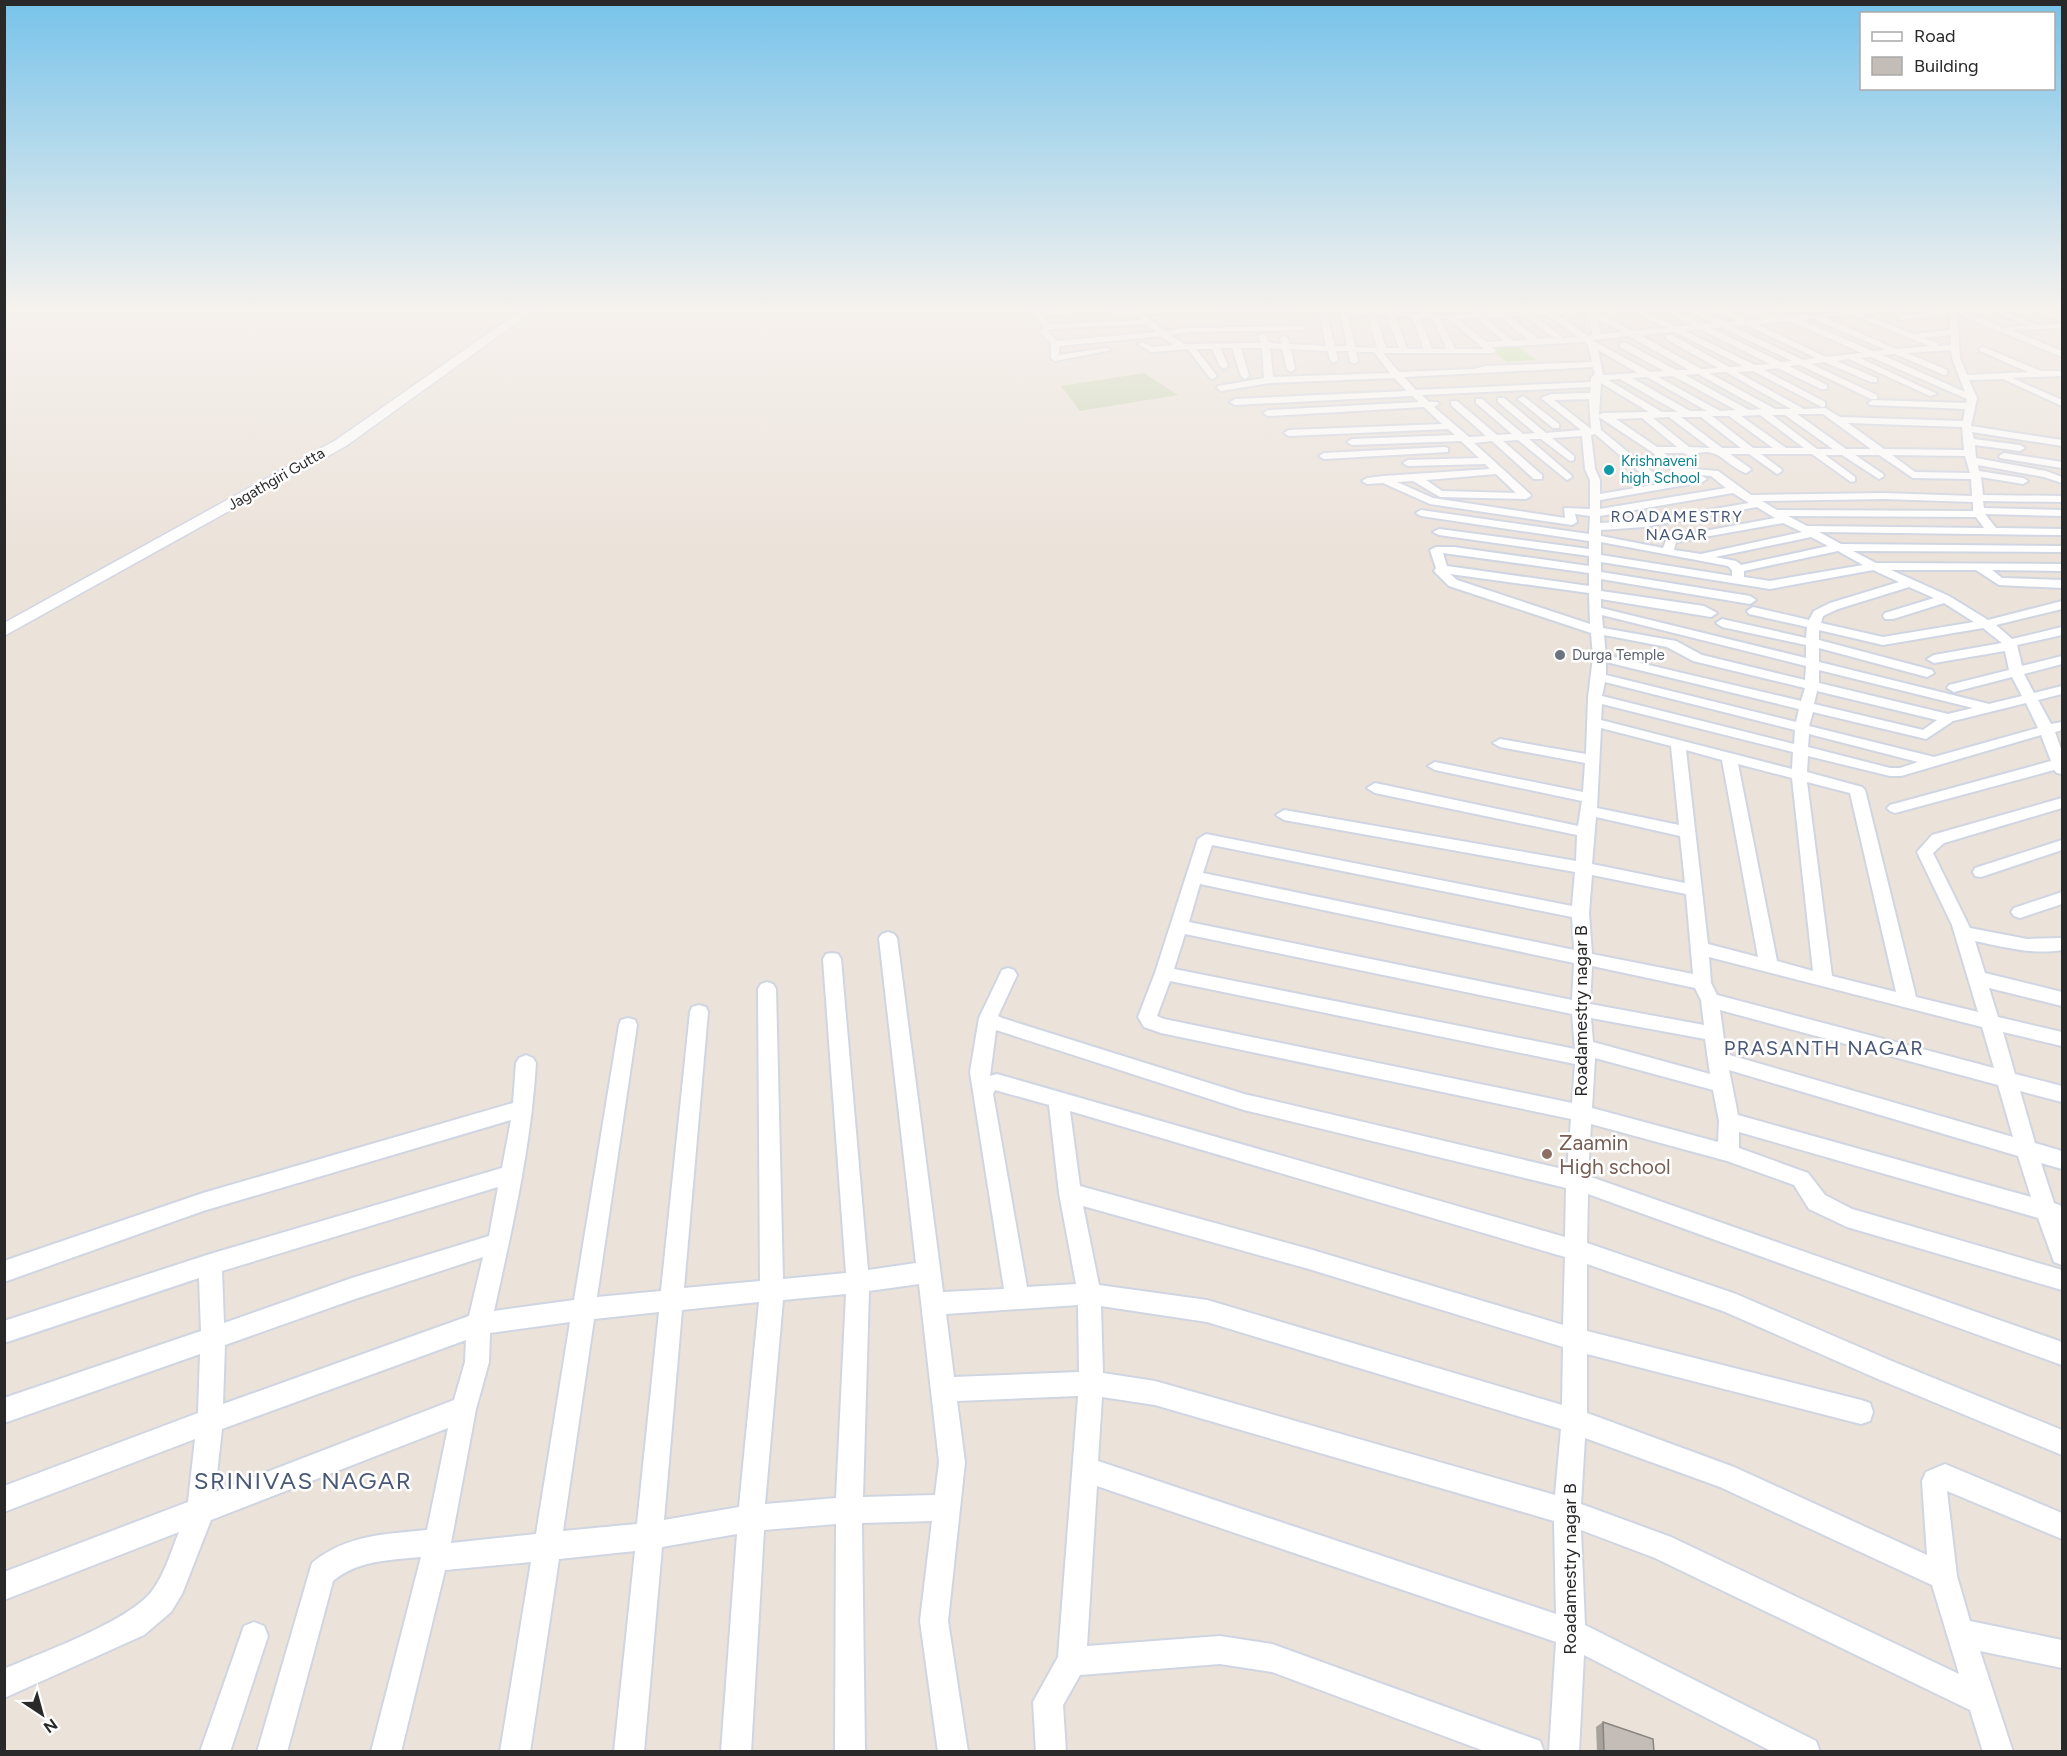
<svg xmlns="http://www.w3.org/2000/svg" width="2067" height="1756" viewBox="0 0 2067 1756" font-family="Figtree,sans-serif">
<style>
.green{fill:#b9e197}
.cemetery{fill:#c7d5b2}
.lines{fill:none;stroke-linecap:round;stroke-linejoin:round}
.street-casing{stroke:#d0d5e2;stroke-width:4}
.secondary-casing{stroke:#d0d5e2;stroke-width:3}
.street{fill:#fff;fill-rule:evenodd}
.secondary{fill:#fff;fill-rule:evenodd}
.wall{fill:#a8a29d}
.building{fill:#c3bcb7;stroke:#888480;stroke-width:1.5}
.culture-dot{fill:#0f9aa8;stroke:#fff;stroke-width:2}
.worship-dot{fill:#6b7280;stroke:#fff;stroke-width:2}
.education-dot{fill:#8d6e63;stroke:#fff;stroke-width:2}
.labels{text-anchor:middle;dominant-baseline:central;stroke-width:5;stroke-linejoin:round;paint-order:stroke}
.far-culture-label{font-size:15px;fill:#0d838f;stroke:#fff;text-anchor:start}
.far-street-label{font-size:15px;fill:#292929;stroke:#fff}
.far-worship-label{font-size:15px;fill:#5b616d;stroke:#fff;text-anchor:start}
.far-neighbourhood-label{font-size:16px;letter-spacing:1.5px;fill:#4a5878;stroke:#fff}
.street-label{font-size:18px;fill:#292929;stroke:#fff}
.neighbourhood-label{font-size:20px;letter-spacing:1.5px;fill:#4a5878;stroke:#fff}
.near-education-label{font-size:21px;fill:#785e54;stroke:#fff;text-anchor:start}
.near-neighbourhood-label{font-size:24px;letter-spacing:1.5px;fill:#4a5878;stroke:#fff}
</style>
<rect width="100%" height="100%" fill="#ebe2da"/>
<path class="green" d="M1515,345l22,15 -30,2 -21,-16z"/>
<path class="cemetery" d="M1144,373l34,22 -98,16 -19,-25z"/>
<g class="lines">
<g class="street-casing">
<path id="street" d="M1027,306h8l5,5 78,-5h28l-7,4 87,-4 92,2v-2h6l1,2 126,7 19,-1 -1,-2 4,-2 6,3 17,-1 3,-3c9,4 15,2 23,0 6,-1 14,1 20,1l3,-3 6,3 30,-2 -1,-2 11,2 85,-2 -6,2 33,16 10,-1 -33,-17c22,0 32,17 57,15l-28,-15h8l31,14 15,-1 -28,-13c16,0 30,12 46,11l-21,-11h8l24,10 128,-10 -3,2 -54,6 50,20 37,-4v-15l-49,5 -4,-2 1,-2 51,-6 1,-4h6l1,2 47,20 23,-3 -48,-19h10l49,19 24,-1v4l-51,2 51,21v6l-105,-43 3,44 7,17 61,-3 -48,-21 -1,-2 4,-2 58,24h21v5l-50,2 50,22v6l-59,-27 -34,1 8,18 -6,28 91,14v6l-90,-14 2,7 46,6 5,3 -5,3 -45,-6 1,13 70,13 16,6v6l-18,-6 -66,-12 1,6 44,7 5,3 -5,3 -42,-7 2,18 79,1v6l-79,-1 1,7 78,2v6l-77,-2 11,14 66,1v6l-243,-3 22,12 221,2v6l-209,-1 23,12 186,1v7l-70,-1 10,8 60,2v8l-63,-3 -23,-15h-85l58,26 39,24 74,-19v8l-66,16 16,14 50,-12v8l-45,10 5,21 40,-10v8l-38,10 10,19 28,-7v8l-24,6 13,24 11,-2v8l-7,2 7,20v22l-5,-1 -3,-3 -159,43 -5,-2 -3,-3 3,-3 161,-44 -10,-26 -140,41h-11l-82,-20 -1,16 55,15 3,3 51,207 62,15 -26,-87 -35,-73 15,-17 130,-37v10l-118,35 -11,10 37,75 57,11 35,-1v12c-29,5 -58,-3 -87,-9l10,32 77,19v14l-73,-18 9,29 64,15v14l-59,-14 12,42 47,12v16l-42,-11 15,52 27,8v18l-21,-6 13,40 8,3v59l-8,-3 -16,-44 -299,-86v16l69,25 17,22 27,14 210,61v20l-215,-63 -38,-18 -15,-24 -67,-24 -136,-37 -3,52 474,166v23l-474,-171 -1,49 149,51 158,68 168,68v25l-184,-76 -155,-68 -136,-47v67l274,69 9,3 3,9 -3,9 -9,3 -274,-70v59l147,54 193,88 -5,-74 4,-9 19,-8 117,49v26l-115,-48 10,85 13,45 92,19v28l-82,-17 33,101h-30l-13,-42 -315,-152 -74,-28 4,95 231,116 4,11h-47l-189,-97 -5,97h-30l7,-110 -459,-156 -10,160 133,-10 52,8 257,93 11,4 4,11h-57l-215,-80 -52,-8 -140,11 -17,30 3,47h-30l-3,-50 25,-45 20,-261 -121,5 8,61 -17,159 20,131h-30l-18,-131 12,-100 -70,2 3,229h-30l1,-228 -72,6 -13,222h-30l16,-218 -75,13 -18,205h-30l21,-201 -76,8 -29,193h-30l31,-190 -86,8 -44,182h-30l50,-195c-31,3 -63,3 -88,24l-46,171h-30l55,-189c33,-28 74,-29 115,-33l21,-102 -237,92 -29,74 -11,18 -27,23 -140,63v-29c39,-17 124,-47 148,-78 13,-17 19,-40 27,-59l-175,68v-28l184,-70 7,-63 -191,73v-26l194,-73 2,-59 -196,69v-25l197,-67 -2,-53 -195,65v-22l206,-67 292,-86 9,-48 -308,91 -199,71v-21l199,-68 310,-90 3,-40 3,-5 7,-3 7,3 3,5c-5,84 -24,166 -42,248l80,-11 45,-275 2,-5 7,-2 7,2 2,5 -40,272 64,-6 29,-279 2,-5 7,-2 7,2 2,5 -24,276 76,-7 -2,-292 3,-5 6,-2 6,2 3,5 7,290 63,-6 -23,-314 3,-5 6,-1 6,1 3,5 27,311 48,-7 -37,-325 3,-4 6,-2 6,2 3,4 46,354 61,-3 -34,-217 9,-54 23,-48 6,-2 6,2 3,5 -19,41 4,2 242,76 323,76 4,-51 -410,-86 -17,-6 -6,-10 17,-44 43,-134 8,-5 366,72 3,-34 -291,-52 -8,-5 8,-5 292,51 1,-26 -202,-42 -8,-5 8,-5 203,43 4,-25 -147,-31 -7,-4 7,-4 148,30 2,-29 -85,-16 -7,-4 7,-4 86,15 2,-56 5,-41 -2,-24 -142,-47 -15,-15 2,-3 -6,-18 6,-3h18l135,19v-10l-150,-21 -6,-3 6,-3 150,20v-8l-168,-25 -5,-3 5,-3 168,24 1,-18 -15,-2 2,8 -5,3 -142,-21 -47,-21 -16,1 -5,-3 5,-3 16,-2 107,-7 -5,-5 -77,2 -5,-3 5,-3 71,-2 -18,-17 -109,4 -5,-3 5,-3 103,-4 -7,-6 -159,7 -5,-3 5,-3 153,-6 -18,-17 -156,9 -5,-3 5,-3 151,-8 -7,-6 -177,9 -5,-3 5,-3 172,-8 -13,-13 -125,5 -48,8 -4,-3 1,-2 46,-8 -2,-30h-21l8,28 -4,3 -4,-3 -9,-28h-12l8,18 -4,3 -4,-3 -8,-17h-16l21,27 -4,3 -3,-1 -22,-29 -37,3 -13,-8 4,-2 11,5 21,-2 -13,-9 -102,10v9l48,-7 4,2 -56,11 -4,-3v-14l-11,-12 3,-5zM1130,309l12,11 -92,4 -6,-8zM1243,309l76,3 7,34 -37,-2 -1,-6 -4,-2 -4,2 1,6 -12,-1 -4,-9h-3l-4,2 3,7 -77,1 -14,-9 19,-3 115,-2 4,-2 -4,-2 -115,2 -25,3 -20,-17zM1659,309l33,16 -15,2 -34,-17zM1632,310v1l35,17 -35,3 -35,-19zM1326,313h15l6,33h-12zM1587,313l6,22 -5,1 -31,-22zM1348,314l20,1 9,33 -22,-1zM1376,315l11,1 12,32h-13zM1534,315h14l30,22 -15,1zM1852,315l78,31 -34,3 -72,-32zM1395,316l17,1 12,32h-17zM1510,316h15l29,22 -16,1zM1501,317l27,23 -15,1 -28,-23zM1420,318h12l15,31h-15zM1476,318l28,23 -18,1 -28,-23zM1813,318v1l73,31 -13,1 -72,-31zM1440,319h9l35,30h-29zM1598,319l24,13 -21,2zM1790,321l72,32 -36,4 -70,-33zM1147,324l9,8 -99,9 -9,-9 2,-3zM1746,325l70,33 -13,2 -71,-34zM1721,327l71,34 -11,1 -70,-34zM1700,329l70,35 -15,1 -70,-34zM1675,332l68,34 -14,1 -57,-32h-6v4l52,29 -17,1 -61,-34zM1951,335v10l-13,1 -1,-3 -14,-5zM1629,336l60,34h-13l-50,-27h-6v4l44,24 -14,1 -58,-32zM1584,342l4,3 4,17 -107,4 -11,3 -75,3 -16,-19h109l4,-2 -4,-4zM1270,348l12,1 5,20 4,3 4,-3 -4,-20 37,2 2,9 4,3 4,-3 -2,-9h12l2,10 4,3 4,-3 -2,-9h18l16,21 -117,4zM1598,350l40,23 -35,2zM1951,350l1,8 13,34 -83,-37 13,-1 49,21 3,-1v-4l-40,-17zM1871,357l96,42 -1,4 -93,-3 -5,3 2,2 95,4 -2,12 -123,-4 -15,-9 -21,1 -67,-37 16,-1 69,36 3,-1v-4l-61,-32 14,-2 43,21h6v-4l-38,-19 11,-1 71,34h6v-4l-66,-31 13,-2 47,20h6v-4l-41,-17 13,-2 81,37 7,-2 -77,-36zM1593,367l2,7 -4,4v4l-175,8 -12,-13zM1726,372l65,37h-16l-66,-36zM1698,374l63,35 -12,1 -64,-35zM1673,376l63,34 -16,1 -62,-34zM1647,377l60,34h-17l-58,-33zM1620,379l58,33h-16l-54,-32zM1601,383l48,29 -46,1 -4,2zM1591,387l-1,6 -38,1 -11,4 40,32 -35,3 -42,-35h-6v4l37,31 -12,1 -41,-35h-6v4l36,31 -15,1 -40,-34h-6v4l35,31 -17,1 -35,-30 5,-3 -2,-2h-8l-7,-7zM1589,399l2,30 -37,-29zM1797,414h26l48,35h-25zM1760,415l44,33h-18l-45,-32zM1772,415h13l48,34h-16zM1712,416h17l44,32h-20zM1599,417l53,35 23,21 36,3 15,12 -126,21v-9l102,-18 5,-3 -5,-3 -32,6 -19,-11 -50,-41zM1669,417l41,31 -21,-1 -36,-29zM1681,417h20l40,31h-19zM1642,418l35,29h-20l-41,-28zM1848,423l114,4 2,23 -80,-1zM1595,434l48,41 16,9 -59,10v-14l-5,-11 -4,-34zM1582,436l3,33 5,11v29l-26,-1 1,10 -132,-20 -36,-16 16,-1 27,16 86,2 5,-3 -1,-2 -56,-51 18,-2 42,38h8v-4l-39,-34 15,-1 49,40 5,-3 -1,-2 -42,-36h12l29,22 4,-1v-4l-22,-18zM1664,453h20l6,3c28,-13 34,9 56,17l5,-3 -1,-2 -20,-14h19l28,20 5,-3 -1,-2 -20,-15h51l39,28 4,-1v-4l-30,-22h17l37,24 5,-3 -1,-2 -28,-19h24l34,23 58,1 1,17 -88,-3 -133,2 -33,-24 -36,-3zM1892,455l73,1 5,17 -55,-1zM1496,474l20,19 -74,-2 -16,-11zM1733,493l16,10 -105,18 -44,2v-7zM1884,499l89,3v9l-196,-1 -15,-9zM1757,507l18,11 -108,20 -4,10 -62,-12v-6l43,-3zM1788,516l188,1 8,11 -177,-2zM1783,523l19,9 -101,22 -27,-4 2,-8zM1811,537l17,9 -87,19 -5,-4 -21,-4zM1601,542l127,24 4,4v6l-131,-21zM1838,551l25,14 -93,16 -26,-4v-6zM1443,553l146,20v13l-142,-20zM1601,562l169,27 103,-19 26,12 -69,21 -16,8 -5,9 -56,-13 -6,4 2,3 58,13 -1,11 -84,-19 -6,4 6,4 84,18v13l-205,-50v-9l110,18 6,-4 -13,-7 -103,-15v-12l149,25 6,-4 -6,-4 -149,-24zM1450,574l139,19 1,31 -133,-44zM1909,587l25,11 -49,15 -2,3 2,3h8l51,-16 30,19 -91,15 -62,-14 2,-7 15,-7zM1602,615l204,51 -1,14 -103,-25 -26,-14 -73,-13zM1983,628l19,15 -68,12 -7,4 7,4 71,-12 4,19 -60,15 -2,3 7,4 58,-15 10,19 -33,8 -170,-42v-14l108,29 7,-4 -2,-3 -113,-30v-10l64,15zM1604,635l63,12 26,14 112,27 -4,13 -195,-46zM1606,662l193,47 -3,13 -190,-47zM1819,670l154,38 -25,6 -129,-31zM1605,682l190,48 -1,14 -192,-48zM1817,691l120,29 -14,10 -109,-26zM2026,703l12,25 -104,29 -125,-31 4,-14 113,27 27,-18zM1602,704l191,48 -1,17 -191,-49zM1601,728l70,18 8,79 -82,-17zM1809,734l109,28 -18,6h-10l-82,-21zM1686,750l36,10 36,197 -50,-13zM1738,764l54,14 21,193 -36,-10zM1807,782l43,11 46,199 -64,-16zM1596,817l84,19 5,47 -93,-19zM1212,845l360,72 2,33 -371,-77zM1592,875l94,19 7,80 -101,-20 -3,-41zM1200,884l374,79 -2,37 -383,-78zM1185,934l387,80 3,35 -401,-80zM1709,957l273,70 12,41 -277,-73 -6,-12zM1592,966l103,22 6,12 3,25 -114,-21zM1170,981l405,83 -3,39 -408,-84 -7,-3zM1720,1010l278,75 15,52 -287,-83zM1591,1018l114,21 5,35 -117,-32zM996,1030l248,80 322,78 -1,49 -568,-163 -7,2zM1595,1058l118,32 6,31 -1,21 -126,-34zM1729,1070l289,86 13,41 -293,-82zM995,1090l54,15 10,88 17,91 -49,3 -34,-193zM1070,1111l495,146 -2,68 -254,-76 -229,-63zM498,1187l-9,49 -137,42 -128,45 -2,-52zM1083,1206l226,63 254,78 -1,58 -355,-105 -108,-15zM483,1257l-14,59 -246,88 2,-59 127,-45zM919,1284l20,178 -4,33 -72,2 6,-206zM846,1294l-10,204 -71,6 18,-204zM759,1302l-20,205 -75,13 18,-210zM1078,1305l1,67 -125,5 -8,-63zM1101,1306l106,16 354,107 -6,66 -400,-114 -52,-8zM659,1312l-22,212 -74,7 31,-212zM570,1322l-34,212 -85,9 25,-134 13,-47 1,-29zM466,1340l-1,22 -11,38 -239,92 7,-63zM1102,1397l53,8 399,116 2,93 -458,-153zM1585,1438l135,49 212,98 27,89 -288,-137 -90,-33z
M2021,306h10l31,11v4z
M1523,396l36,28v4h-6l-33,-27 -2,-2z
M1445,447l3,1v4l-124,7 -5,-3 5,-3z
M2004,453l58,9v6l-62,-10 -1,-2z
M2062,840v10l-81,27 -6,-1 -2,-4 2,-4z
M2062,892v12l-42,14 -6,-2 -3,-4 3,-4z
M254,1622l10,4 4,10 -38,116h-30l44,-126z"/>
</g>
<g class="secondary-casing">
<path id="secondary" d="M527,306h13l-194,140 -342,190v-13l332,-183z"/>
</g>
<use href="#street" class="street"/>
<use href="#secondary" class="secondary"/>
</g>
<path class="wall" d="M1603,1722l51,30h-57l-1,-25z"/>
<path class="building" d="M1603,1722l50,17 1,13h-50z"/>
<linearGradient id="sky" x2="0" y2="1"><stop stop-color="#77c3ea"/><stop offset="0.56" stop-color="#f6f2ee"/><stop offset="1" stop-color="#f6f2ee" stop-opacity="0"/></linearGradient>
<rect width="2067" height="551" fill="url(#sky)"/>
<circle class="culture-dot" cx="1609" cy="470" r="6"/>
<circle class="worship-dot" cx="1560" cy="655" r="6"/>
<circle class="education-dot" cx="1547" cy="1154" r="6"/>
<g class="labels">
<g class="far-culture-label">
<text x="1621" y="461">Krishnaveni<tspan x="1621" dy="17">high School</tspan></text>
</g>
<g class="far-street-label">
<text transform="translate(276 479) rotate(-30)">Jagathgiri Gutta</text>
</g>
<g class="far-worship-label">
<text x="1572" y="655">Durga Temple</text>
</g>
<g class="far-neighbourhood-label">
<text x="1677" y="516">ROADAMESTRY<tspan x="1677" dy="18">NAGAR</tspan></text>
</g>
<g class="street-label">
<text transform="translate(1581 1011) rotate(-90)">Roadamestry nagar B</text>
<text transform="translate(1570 1569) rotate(-90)">Roadamestry nagar B</text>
</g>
<g class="neighbourhood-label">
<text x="1824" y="1048">PRASANTH NAGAR</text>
</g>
<g class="near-education-label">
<text x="1559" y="1142">Zaamin<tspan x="1559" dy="24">High school</tspan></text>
</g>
<g class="near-neighbourhood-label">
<text x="303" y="1480">SRINIVAS NAGAR</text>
</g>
</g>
<rect width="2067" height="1756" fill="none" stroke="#292929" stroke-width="12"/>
<rect x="1860" y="12" width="195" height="78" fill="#ffffff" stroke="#a9a9a9" stroke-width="1.5"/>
<rect x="1872" y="32" width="30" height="9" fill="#ffffff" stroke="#a9a9a9" stroke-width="1.5"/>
<text x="1914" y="42" font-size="18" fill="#292929">Road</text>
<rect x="1872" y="57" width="30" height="18" fill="#c3bcb7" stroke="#a9a9a9" stroke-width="1.5"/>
<text x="1914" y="72" font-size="18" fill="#292929">Building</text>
<g transform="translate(42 1714) rotate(144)" stroke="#ffffff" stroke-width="4.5" paint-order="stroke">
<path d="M0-4.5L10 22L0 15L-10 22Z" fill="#292929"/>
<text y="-9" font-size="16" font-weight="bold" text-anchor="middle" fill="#292929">N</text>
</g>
</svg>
